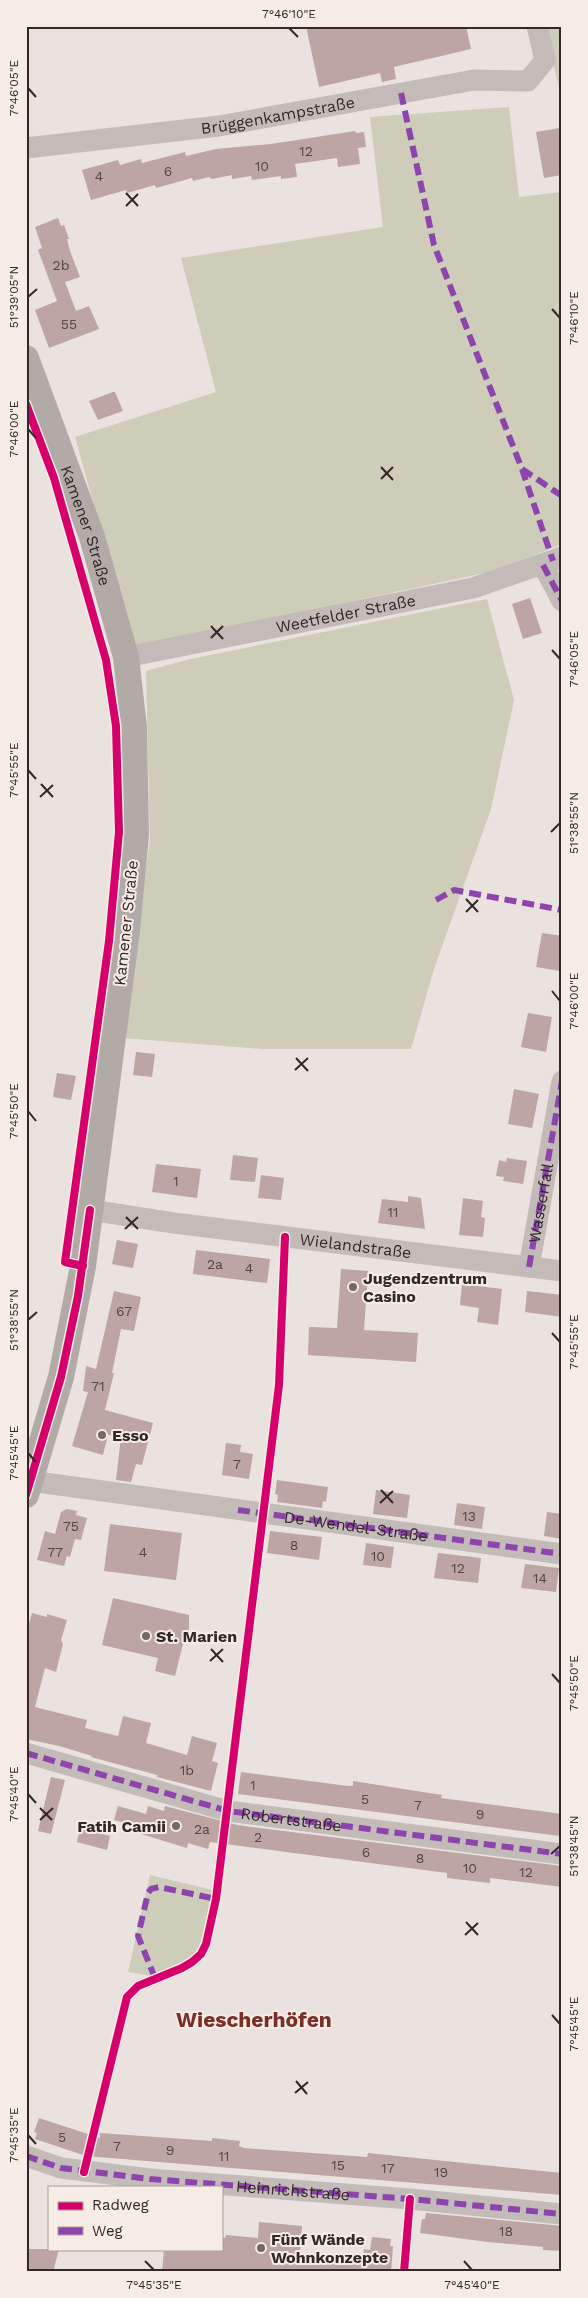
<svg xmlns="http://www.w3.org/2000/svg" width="588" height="2298" viewBox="0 0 588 2298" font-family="'Work Sans',sans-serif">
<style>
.green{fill:#cdcdb9}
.building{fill:#bca5a2}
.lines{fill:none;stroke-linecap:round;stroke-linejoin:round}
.minor{stroke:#c2bbb8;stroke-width:21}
.major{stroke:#b1aaa7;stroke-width:26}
.quiet{stroke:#8e44ad;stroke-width:6;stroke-dasharray:12 6;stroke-linecap:butt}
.cycleway-casing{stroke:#f7ece5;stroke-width:11}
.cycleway{stroke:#d6006c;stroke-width:8}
.ticks{fill:none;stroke:#322827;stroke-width:2}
.poi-dot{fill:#726967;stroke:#f7ece5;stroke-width:2}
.labels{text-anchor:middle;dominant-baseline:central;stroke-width:4;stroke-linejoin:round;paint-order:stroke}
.number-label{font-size:14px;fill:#544746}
.street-label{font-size:16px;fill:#322827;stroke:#f7ece5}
.poi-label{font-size:16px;font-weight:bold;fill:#322827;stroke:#f7ece5;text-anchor:start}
.district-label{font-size:21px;font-weight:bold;fill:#792e28;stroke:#f7ece5}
.neatline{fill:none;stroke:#322827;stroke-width:2}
.ticks-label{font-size:12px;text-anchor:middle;fill:#322827}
</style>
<rect width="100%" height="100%" fill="#eae2de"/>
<path class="green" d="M544,26h18v61h-3z
M509,107l10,90 43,-5v352l-68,27 -367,78 -23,-108 -29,-104 141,-45 -35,-134 202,-31 -13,-110z
M487,599l27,101 -23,109 -57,160 -23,80h-149l-140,-11 28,-198 -4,-169 44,-12z
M150,1875l63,15 -9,49 -11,18 -20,12 -20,7 -25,-4z"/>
<path class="building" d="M306,26h160l5,23 -77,18 2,12 -14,3 -2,-9 -61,14z
M560,128l2,47 -18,3 -8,-46z
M355,131l1,2 8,-1 2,15 -8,1 2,16 -22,3 -1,-9 -42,6 2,13 -16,2v-3l-29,4 -1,-4 -19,3v-4l-20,4 -3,-2 -16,4 -1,-3 -36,10 -1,-3 -28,8 -1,-3 -35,10 -9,-30 36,-10 2,5 21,-6 1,4 43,-11 1,4 30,-7 55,-5z
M58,218l3,8 3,-1 5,14h-2l3,12 10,26 -15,5 11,29 13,-5 10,23 -50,19 -14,-38 22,-9 -19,-51 4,-2 -7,-21z
M113,392h2l8,19 -25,9 -9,-19z
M530,598l12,35 -19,6 -11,-35z
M542,933l20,3 -2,35 -24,-4z
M528,1013l24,4 -6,35 -25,-5z
M136,1052l19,2 -3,23 -19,-2z
M57,1073l19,3 -5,24 -18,-3z
M514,1089l25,5 -7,34 -24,-4z
M233,1155l25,3 -3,24 -25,-2z
M507,1158l20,3 -4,23 -20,-3 1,-4 -8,-1 3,-16 7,2z
M156,1164l45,5 -4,29 -45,-6z
M261,1175l23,3 -3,22 -23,-2z
M408,1196l13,2 4,31 -47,-6 4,-24 26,3z
M463,1198l20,3 -2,16 4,1 -2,19 -24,-2z
M117,1240l21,4 -5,24 -21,-4z
M196,1250l74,9 -3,24 -74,-9z
M341,1269l27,2 -4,59 54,3 -2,29 -108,-7 1,-28 28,1z
M462,1284l40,5 -4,36 -21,-3 2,-14 -19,-3z
M114,1291l27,6 -7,34 -13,-2 -9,44h2l-9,37 48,13 -11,42 -6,-1 -5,18 -15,-2 5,-43 -13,-2 -5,20 -31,-9 16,-54 -5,-1 3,-25 10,3z
M527,1291l35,4v22l-37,-5z
M226,1443l15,2 -1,7 13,2 -4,25 -27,-4z
M277,1480l51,7 -2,15 -3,-1 -1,7 -45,-6 1,-7 -3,-1z
M376,1490l34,5 -3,23 -34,-4z
M457,1503l28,4 -3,22 -28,-4z
M67,1509l10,2 -1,4 11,3 -6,22 -6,-1 -5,18 -3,-1 -3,10 -27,-6 8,-29 10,3 6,-22z
M547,1512l15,2v25l-18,-3z
M110,1524l72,9 -6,47 -72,-9z
M270,1531l52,6 -3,23 -52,-7z
M366,1543l28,4 -3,21 -28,-3z
M438,1553l43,5 -3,25 -44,-5z
M525,1564l34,4 -3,24 -35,-4z
M113,1598l76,17v19l-6,10 -8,32 -20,-5 3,-13 -56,-13z
M32,1613l15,4v-3l20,6 -6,20 2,4 -7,28 -11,-4 -10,39 52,13 -2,8 33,8 5,-20 28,7 -5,20 41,12 5,-19 25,7 -5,18 6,2 -7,28 -54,-14v-2l-66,-18 1,-1 -33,-10 -33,-7v-104z
M241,1772l107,14h5v-5l89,14 -1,3 121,16 -2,22 -322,-42z
M51,1777l14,3 -14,54 -13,-3z
M118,1806l28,8 2,-8 16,5 1,-5 72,19 325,41v21l-72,-9v5l-43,-5v-5l-237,-31 -2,7 -20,-6 -1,5 -46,-14 1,-6 -28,-8z
M80,1828l30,8 -3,14 -30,-8z
M39,2118l61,20v-5l112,8v-3l28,3 -1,5 5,2 123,9 1,-4 194,20v22l-476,-39 -51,-17 2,-6 -3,-1z
M426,2213l136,13v25l-19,-1v-3l-55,-5 -68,-9 2,-14h3z
M259,2222l43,4 -2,28 63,6 1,-11 6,1 2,-13 19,2 -1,7h3l-2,26h-229l2,-23h57v-11h4l1,-3 32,3z
M26,2249h33l-6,23h-27z"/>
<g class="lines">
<g class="minor">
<path id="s1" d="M26,148l193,-22 255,-46 54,1 17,-21 -8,-34"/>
<path d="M543,565l19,36"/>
<path id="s2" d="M126,657l347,-69 89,-31"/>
<path id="s3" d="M90,1210l84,13 388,48"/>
<path d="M529,1267l33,-186"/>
<path d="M30,1481l532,73"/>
<path id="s4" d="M26,1753l202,58 334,43"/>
<path id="s5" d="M26,2156l35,12 89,11 260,20 152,15"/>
</g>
<path class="major" id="s6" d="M26,358l66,179 34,120 8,71 2,107 -9,95 -44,336 -22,111 -35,118"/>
<g class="quiet">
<path d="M401,93l33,152 88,224 31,92"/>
<path d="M522,469l40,27"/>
<path d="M543,565l19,36"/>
<path d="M436,900l18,-10 108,20"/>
<path id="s7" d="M529,1267l33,-186"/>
<path id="s8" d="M238,1510l324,44"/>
<path d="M26,1753l202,58 334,43"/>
<path d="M155,1978l-17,-42 10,-43 3,-4 8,-2 57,12"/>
<path d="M26,2156l35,12 89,11 260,20 152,15"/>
</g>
<g class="cycleway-casing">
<path id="cycleway" d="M26,404l28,74 52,182 10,66 3,106 -10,109 -44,321 18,4
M26,1495l35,-118 17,-81 12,-86
M84,2172l43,-175 11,-11 44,-18 10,-6 9,-8 5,-10 10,-45 63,-514 6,-148
M404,2272l6,-73"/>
</g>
<use href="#cycleway" class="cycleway"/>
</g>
<path class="ticks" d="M289,28l9,9M28,88l8,9M126,193l12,13M126,206l12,-12M28,297l9,-8M552,309l8,9M28,429l8,9M381,467l12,13M381,479l12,-12M211,626l12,13M211,638l12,-12M552,650l8,9M28,770l8,9M41,784l12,13M40,797l13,-12M551,832l9,-9M466,899l12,13M466,912l12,-12M552,991l8,10M296,1058l12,13M295,1070l13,-12M28,1111l8,10M126,1217l12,12M125,1229l13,-12M28,1320l9,-8M552,1333l8,9M28,1453l8,9M381,1490l12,13M380,1503l13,-12M211,1649l12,13M210,1661l13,-12M552,1674l8,9M28,1794l8,9M40,1808l12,12M40,1820l13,-12M551,1854l9,-8M466,1922l12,13M465,1935l13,-12M552,2015l8,9M296,2081l11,13M295,2093l13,-11M28,2135l8,9M145,2261l9,9M464,2261l8,9"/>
<g class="poi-dot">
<circle cx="353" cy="1287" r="5"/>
<circle cx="102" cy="1435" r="5"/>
<circle cx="146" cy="1636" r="5"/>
<circle cx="176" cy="1826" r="5"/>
<circle cx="261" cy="2248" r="5"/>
</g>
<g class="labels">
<g class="number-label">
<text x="306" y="151">12</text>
<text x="262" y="166">10</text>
<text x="168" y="171">6</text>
<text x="99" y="176">4</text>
<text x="61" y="265">2b</text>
<text x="69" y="324">55</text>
<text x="176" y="1181">1</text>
<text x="393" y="1212">11</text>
<text x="215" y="1264">2a</text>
<text x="249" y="1268">4</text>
<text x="124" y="1311">67</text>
<text x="98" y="1386">71</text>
<text x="237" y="1464">7</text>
<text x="469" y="1516">13</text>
<text x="71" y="1526">75</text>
<text x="294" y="1545">8</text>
<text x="55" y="1552">77</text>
<text x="143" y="1552">4</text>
<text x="378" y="1556">10</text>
<text x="458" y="1568">12</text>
<text x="540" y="1578">14</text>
<text x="187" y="1770">1b</text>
<text x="253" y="1785">1</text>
<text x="365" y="1799">5</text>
<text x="418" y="1805">7</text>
<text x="480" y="1814">9</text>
<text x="202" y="1829">2a</text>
<text x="258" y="1837">2</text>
<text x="366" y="1852">6</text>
<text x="420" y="1858">8</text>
<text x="470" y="1868">10</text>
<text x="526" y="1872">12</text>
<text x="62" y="2137">5</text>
<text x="117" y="2146">7</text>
<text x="170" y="2150">9</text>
<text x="224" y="2156">11</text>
<text x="338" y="2165">15</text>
<text x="388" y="2168">17</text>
<text x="441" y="2172">19</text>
<text x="506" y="2231">18</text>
</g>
<g class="street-label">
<text stroke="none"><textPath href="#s1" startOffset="254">Brüggenkampstraße</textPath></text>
<text stroke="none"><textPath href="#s6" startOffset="178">Kamener Straße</textPath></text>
<text stroke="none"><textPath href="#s2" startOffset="224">Weetfelder Straße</textPath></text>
<text transform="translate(126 923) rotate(-84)">Kamener Straße</text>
<text stroke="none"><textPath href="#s7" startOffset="65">Wasserfall</textPath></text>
<text stroke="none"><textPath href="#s3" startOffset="268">Wielandstraße</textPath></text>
<text stroke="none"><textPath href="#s8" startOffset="119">De-Wendel-Straße</textPath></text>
<text stroke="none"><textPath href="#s4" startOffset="274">Robertstraße</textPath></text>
<text stroke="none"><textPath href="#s5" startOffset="270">Heinrichstraße</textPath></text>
</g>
<g class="poi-label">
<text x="363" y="1278">Jugendzentrum<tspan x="363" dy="18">Casino</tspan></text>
<text x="112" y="1435">Esso</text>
<text x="156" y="1636">St. Marien</text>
<text x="166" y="1826" text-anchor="end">Fatih Camii</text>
<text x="271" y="2239">Fünf Wände<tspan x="271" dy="18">Wohnkonzepte</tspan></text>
</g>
<g class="district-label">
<text x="254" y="2019">Wiescherhöfen</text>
</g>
</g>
<rect width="588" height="2298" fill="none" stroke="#f7ece5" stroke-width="55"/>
<rect x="48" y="2186" width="175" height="65" fill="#f7ece5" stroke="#a89e99"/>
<rect x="58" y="2202" width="25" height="8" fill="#d6006c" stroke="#a89e99"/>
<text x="92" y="2210" font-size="15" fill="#322827">Radweg</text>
<rect x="58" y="2227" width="25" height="8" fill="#8e44ad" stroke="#a89e99"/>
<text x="92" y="2236" font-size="15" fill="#322827">Weg</text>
<rect x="28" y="28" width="532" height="2242" class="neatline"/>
<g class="ticks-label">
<text x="289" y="18">7°46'10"E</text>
<text transform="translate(14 88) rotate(-90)" y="4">7°46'05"E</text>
<text transform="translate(14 297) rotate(-90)" y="4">51°39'05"N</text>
<text transform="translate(574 318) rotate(-90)" y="4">7°46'10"E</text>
<text transform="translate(14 429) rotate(-90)" y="4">7°46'00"E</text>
<text transform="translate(574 659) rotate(-90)" y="4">7°46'05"E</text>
<text transform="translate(14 770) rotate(-90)" y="4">7°45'55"E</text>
<text transform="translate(574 823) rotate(-90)" y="4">51°38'55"N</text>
<text transform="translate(574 1001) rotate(-90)" y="4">7°46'00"E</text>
<text transform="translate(14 1111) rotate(-90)" y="4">7°45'50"E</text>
<text transform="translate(14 1320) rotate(-90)" y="4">51°38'55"N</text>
<text transform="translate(574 1342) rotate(-90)" y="4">7°45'55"E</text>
<text transform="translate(14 1453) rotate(-90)" y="4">7°45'45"E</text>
<text transform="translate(574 1683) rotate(-90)" y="4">7°45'50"E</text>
<text transform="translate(14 1794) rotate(-90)" y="4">7°45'40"E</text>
<text transform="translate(574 1846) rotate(-90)" y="4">51°38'45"N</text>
<text transform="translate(574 2024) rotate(-90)" y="4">7°45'45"E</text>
<text transform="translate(14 2135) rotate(-90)" y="4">7°45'35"E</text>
<text x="154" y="2289">7°45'35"E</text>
<text x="472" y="2289">7°45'40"E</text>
</g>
</svg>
